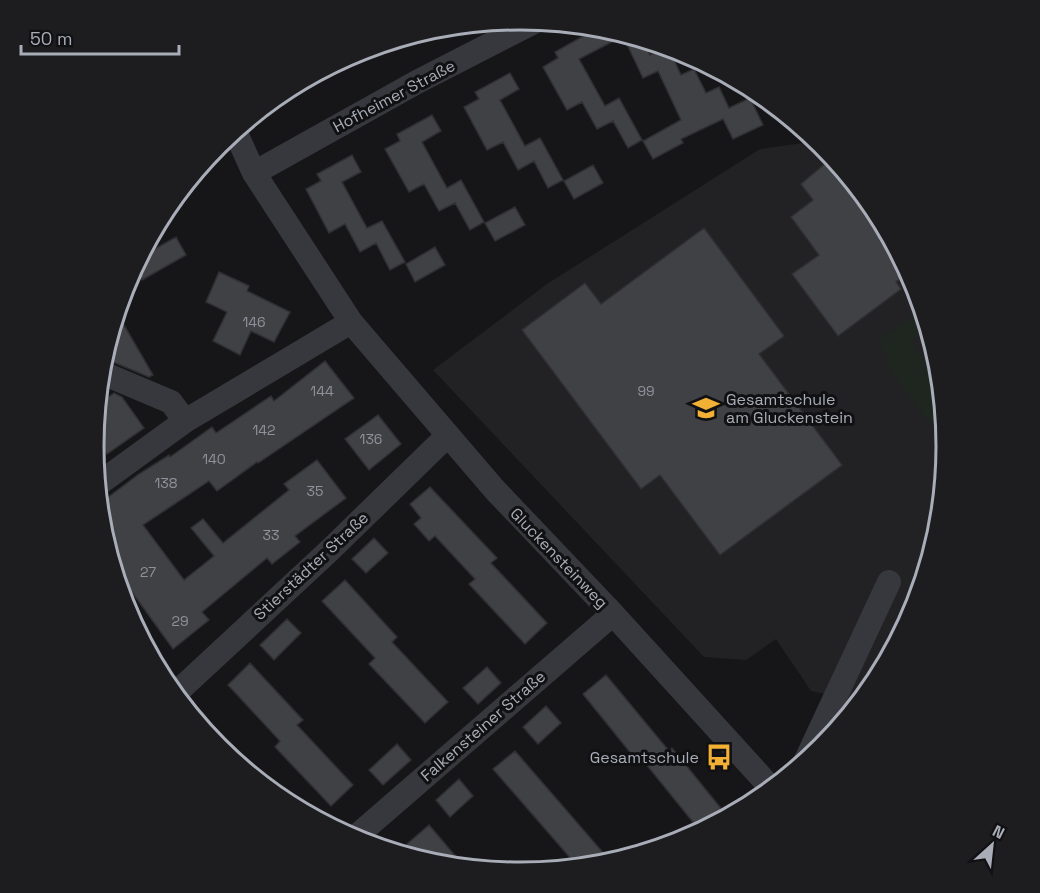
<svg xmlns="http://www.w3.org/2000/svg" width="1040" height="893" viewBox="0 0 1040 893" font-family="'Space Grotesk',sans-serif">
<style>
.built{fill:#222225}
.green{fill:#1e261f}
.building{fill:#404145;stroke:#303034;stroke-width:1.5}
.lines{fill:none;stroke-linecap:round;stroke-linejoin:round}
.minor{stroke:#37383d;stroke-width:24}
.labels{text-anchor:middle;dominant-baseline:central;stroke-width:6;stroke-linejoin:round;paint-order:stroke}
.number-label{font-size:14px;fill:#8e929b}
.street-label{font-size:16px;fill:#a8adb8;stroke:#111113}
.poi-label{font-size:16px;fill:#a8adb8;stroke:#111113;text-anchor:start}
.rim{fill:none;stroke:#a8adb8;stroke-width:3}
</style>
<rect width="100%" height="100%" fill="#161618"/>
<path class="built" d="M817,141l58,69 40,73 24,81 8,83 -8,83 -25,80 -39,74 -14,17 -50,-10 -35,-52 -30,21 -42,-3 -271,-287 114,-86 213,-135z"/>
<path class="green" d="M922,308l6,20 -17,14 30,41 3,29 -15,11 -45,-62 5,-4 -12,-15z"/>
<path class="building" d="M599,27l44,13 7,15 18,-8 13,28 13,-6 12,24 13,-6 10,21 21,-10 13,27 -30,14 -10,-20 -42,20 2,4 -30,16 -10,-18 38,-21 -23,-49 -15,7 -20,-42 -44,23 26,47 14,-8 23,42 -14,8 -15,-27 -16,8 -15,-27 -15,8 -24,-43 15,-9 -3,-6z
M510,73l9,16 -19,11 25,46 15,-8 23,42 -15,8 -14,-27 -16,9 -15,-28 -16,8 -23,-43 15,-8 -4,-7z
M432,115l9,16 -19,11 25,46 14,-8 23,42 -14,8 -15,-27 -16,8 -15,-27 -15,8 -24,-43 15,-8 -3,-7z
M352,155l9,17 -19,10 25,46 15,-7 23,41 -15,8 -14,-27 -16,9 -15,-28 -16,9 -23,-44 15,-8 -4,-7z
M833,157l42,53 34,62 -13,10 5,7 -63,47 -46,-62 27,-19 -28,-38 22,-17 -12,-16z
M593,165l10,18 -29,16 -10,-18z
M515,207l10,18 -30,16 -10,-18z
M704,228l80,108 -25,18 83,111 -122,90 -60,-80 -19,14 -119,-159 63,-47 16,21z
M176,237l10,18 -44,25 -8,-13 5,-9z
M435,247l10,18 -30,17 -9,-18z
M219,272l30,14 -2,5 43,21 -16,30 -23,-11 -11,24 -27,-14 14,-29 -21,-10z
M117,313l36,62 -4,2 -41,-17 -4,-6z
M325,361l29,37 -96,65 -1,-1 -40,29 -8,-10 -66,44 41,55 30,-24 -23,-28 12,-9 20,24 66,-53 -5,-6 33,-24 29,38 -51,38 5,6 -28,22 -5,-6 -65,54 7,8 -36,29 -62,-86 -10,-34 -2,-25 40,-30 30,-19 1,2 42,-30 4,6 55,-37 3,5z
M114,393l8,4 22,31 -37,26 -13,-18 1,-11 10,-7 -8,-13z
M378,415l23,29 -32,26 -24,-31z
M430,487l67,71 -6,5 56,60 -22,21 -56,-60 6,-5 -14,-15 -26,-28 -6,5 -15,-17 7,-6 -11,-14z
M374,538l14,15 -22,20 -14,-14z
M345,580l52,57 -5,5 56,60 -23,21 -56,-59 6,-6 -53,-57z
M287,619l14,14 -27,27 -14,-15z
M250,663l53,57 -6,5 56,60 -22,21 -56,-59 5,-6 -52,-56z
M487,667l14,16 -23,21 -15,-16z
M606,675l63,76 3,-3 56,69 -27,15 -64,-79 -4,3 -50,-62z
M546,706l15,17 -23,21 -15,-17z
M397,744l14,16 -28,25 -14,-15z
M515,751l52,60 45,52 -33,5 -86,-99z
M459,779l14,17 -23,21 -14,-17z
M429,825l23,27 14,16 -30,-3 -15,-5 -14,-16z"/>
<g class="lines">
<path class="minor" d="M235,131l19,42 97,149 144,168 118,124 159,175
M254,173l163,-91 119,-61
M100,372l71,30 14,19
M97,485l88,-64 166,-99
M174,695l156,-145 117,-114
M805,762l84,-180
M353,839l260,-225"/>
</g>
<defs>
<g id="school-bare" transform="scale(2.07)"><path d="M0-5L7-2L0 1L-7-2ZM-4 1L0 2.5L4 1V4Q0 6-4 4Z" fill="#f2b134" stroke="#111113" stroke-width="2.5" paint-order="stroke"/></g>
<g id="bus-bare" transform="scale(2.07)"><path d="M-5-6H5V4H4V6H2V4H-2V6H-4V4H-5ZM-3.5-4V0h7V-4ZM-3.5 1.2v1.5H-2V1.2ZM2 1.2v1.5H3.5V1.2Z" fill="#f2b134" stroke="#111113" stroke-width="2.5" paint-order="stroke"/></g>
</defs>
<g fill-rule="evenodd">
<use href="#school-bare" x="706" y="408"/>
<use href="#bus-bare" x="719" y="757"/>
</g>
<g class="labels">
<g class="number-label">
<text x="254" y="322">146</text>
<text x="322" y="391">144</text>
<text x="646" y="391">99</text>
<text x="264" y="430">142</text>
<text x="371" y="439">136</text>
<text x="214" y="459">140</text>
<text x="166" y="483">138</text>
<text x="315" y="491">35</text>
<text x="271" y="535">33</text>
<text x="148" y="572">27</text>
<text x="180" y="621">29</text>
</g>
<g class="street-label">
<text transform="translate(394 96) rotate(-28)">Hofheimer Straße</text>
<text transform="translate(559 558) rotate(46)">Gluckensteinweg</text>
<text transform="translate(311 566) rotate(-43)">Stierstädter Straße</text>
<text transform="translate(483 726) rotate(-41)">Falkensteiner Straße</text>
</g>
<g class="poi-label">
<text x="726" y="399">Gesamtschule<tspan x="726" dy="18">am Gluckenstein</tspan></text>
<text x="699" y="757" text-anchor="end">Gesamtschule</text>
</g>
</g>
<path d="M0 0H1040V893H0ZM104 446a416 416 0 1 1 832 0a416 416 0 1 1-832 0Z" fill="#1d1d20" fill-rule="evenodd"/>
<path class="rim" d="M104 446a416 416 0 1 1 832 0a416 416 0 1 1-832 0Z"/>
<g transform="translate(992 845) rotate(27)" stroke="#111113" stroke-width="4.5" paint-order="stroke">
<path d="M0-4.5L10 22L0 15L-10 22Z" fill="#a8adb8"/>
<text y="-9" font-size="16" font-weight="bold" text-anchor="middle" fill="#a8adb8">N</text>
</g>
<path d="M21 45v9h158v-9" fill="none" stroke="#a8adb8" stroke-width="3"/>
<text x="30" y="45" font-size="18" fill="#a8adb8" stroke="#111113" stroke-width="4.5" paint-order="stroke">50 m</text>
</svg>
